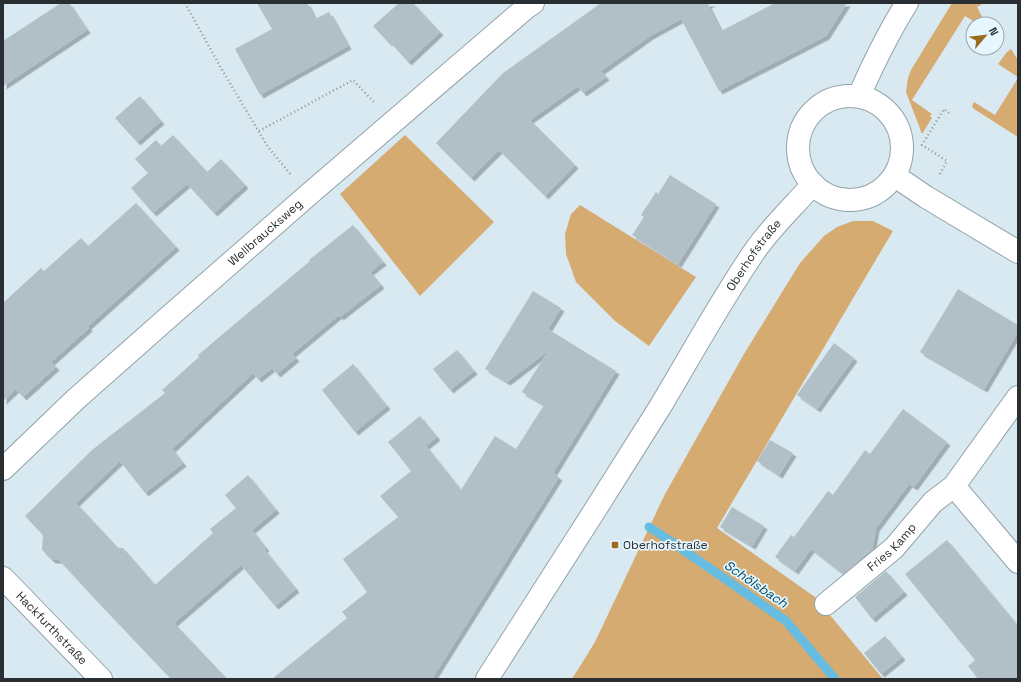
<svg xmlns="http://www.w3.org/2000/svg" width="1021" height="682" viewBox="0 0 1021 682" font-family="'Space Grotesk',sans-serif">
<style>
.green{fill:#d6ab72}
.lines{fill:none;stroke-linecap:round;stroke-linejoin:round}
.stream{stroke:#67bde1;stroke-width:9}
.building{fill:#b1c0c7;filter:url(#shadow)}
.minor-casing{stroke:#93a2a9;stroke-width:24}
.tertiary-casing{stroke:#93a2a9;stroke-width:24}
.secondary-casing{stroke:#93a2a9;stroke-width:24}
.path{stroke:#8b979d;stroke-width:2.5;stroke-dasharray:1 3;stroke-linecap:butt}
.minor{stroke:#fff;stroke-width:22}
.tertiary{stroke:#fff;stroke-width:22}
.secondary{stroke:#fff;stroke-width:22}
.poi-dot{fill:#9b6a1d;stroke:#e6f6fe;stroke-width:1.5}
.labels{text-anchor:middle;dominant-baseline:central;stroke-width:3.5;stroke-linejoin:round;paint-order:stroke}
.street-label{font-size:12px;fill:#282e31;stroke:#e6f6fe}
.poi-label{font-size:12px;fill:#282e31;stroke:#e6f6fe;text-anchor:start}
.water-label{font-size:13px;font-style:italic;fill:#004d66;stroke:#e6f6fe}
</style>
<defs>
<filter id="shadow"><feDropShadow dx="3.5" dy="3.5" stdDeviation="0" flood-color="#0004"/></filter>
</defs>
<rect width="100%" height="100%" fill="#d9e9f1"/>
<path class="green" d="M952,3h32l-7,4 9,17h-8l-13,-8 -53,84 20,14 -2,2 2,2 -10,16 -16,-42 2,-14 3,-8z
M1011,49l7,11v17l-20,-13 9,-12z
M1018,78v59l-44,-28 -2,-3 2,-4 21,13z
M405,135l89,87 -74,74 -80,-102z
M580,205l116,72 -47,69 -34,-25 -39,-39 -10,-28 -1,-20 6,-20z
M853,221h20l20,10 -176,297 98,69 68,82h-311l23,-37 70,-148 79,-140 56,-91 24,-27 13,-9z"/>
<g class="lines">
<path class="stream" d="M649,527l11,7 126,87 49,58"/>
</g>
<path class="building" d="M61,3h8l18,27 -84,56v-45z
M257,3h50l8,16 14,-7 19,34 -88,49 -25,-46 37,-20z
M399,3h14l27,29 -32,30 -18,-20 -1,1 -16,-17z
M601,3h111l-4,2 13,26 54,-28h72l-21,33 -107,55 -38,-72 -31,17 -49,35 5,6 -23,16 -5,-7 -48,34 45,45 -30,31 -46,-46 -28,28 -35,-35 67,-70z
M140,96l21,25 -24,21 -22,-24z
M173,135l34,37 14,-13 24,26 -31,28 -27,-29 -34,29 -22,-25 17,-15 -13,-14 21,-19 5,6z
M670,175l46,29 -38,60 -46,-29 12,-18 -3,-2 15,-23 2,2z
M136,203l40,44 -88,79 1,2 -38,34 5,5 -33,30 -7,-8 -13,12v-98l38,-35 3,3 37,-33 7,8z
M353,225l30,37 -13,10 11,13 -41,32 -1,-2 -47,39 4,4 -19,16 -5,-6 -14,11 -5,-6 -81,76 11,14 -38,30 -25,-32 -44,42 42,45h5l32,37 58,-52 -3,-4 26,-21 -11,-13 23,-20 28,35 -24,20 14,18 -2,1 32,40 -21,17 -34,-41 -67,58 53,56h-56l-76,-80 -36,-39h-7l-10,-10 1,-15 -18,-19 67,-66 73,-57 -3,-3 37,-33 -1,-2 112,-94 -1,-1z
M958,289l60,36v7l-34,57 -64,-37z
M533,291l28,17 -13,21 68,42 -63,102 6,4 -127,202h-160l75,-61 -5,-6 25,-20 -24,-33 55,-42 -18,-21 31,-25 -23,-29 32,-26 17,21 -11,9 35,44 34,-54 21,13 28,-44 -22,-13 27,-42 -42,32 -22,-13z
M834,343l20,15 -37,51 -20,-14z
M457,350l17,21 -24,19 -17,-21z
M353,364l34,42 -32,26 -33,-42z
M903,409l44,33 -33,45 -5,-3 -33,44 -4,22 -29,24 -32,-25 -16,22 -20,-14 16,-22 10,7 -7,-5 34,-46 5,4 32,-45 5,4z
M770,440l23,13 -14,22 -22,-14z
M732,507l32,19 -12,20 -32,-19z
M947,540l71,86v53h-40l-10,-13 7,-6 -70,-86z
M886,571l18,21 -32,27 -17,-22z
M885,636l17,21 -21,17 -17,-21z"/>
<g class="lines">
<g class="minor-casing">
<g id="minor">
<path id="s1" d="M3,469l73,-70 95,-84 136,-119 220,-189 6,-4"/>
<path d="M954,486l64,76"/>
<path id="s2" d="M3,578l98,101"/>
<path id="s3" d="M826,604l68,-56 39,-46 21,-16 64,-89"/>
</g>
</g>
<g class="tertiary-casing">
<path id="tertiary" d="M895,176l31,21 92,55"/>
</g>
<g class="secondary-casing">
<g id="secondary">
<path d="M859,96c14,-32 29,-63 48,-93"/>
<circle cx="850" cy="148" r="52"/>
<path id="s4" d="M487,679c58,-90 116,-181 173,-272 31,-52 60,-105 94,-155 17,-25 39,-45 59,-68"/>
</g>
</g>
<path class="path" d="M185,3l36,65 47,79 23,28
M259,131l94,-51 22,23
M940,174l7,-13 -25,-16 22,-36 6,5"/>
<use href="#minor" class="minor"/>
<use href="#tertiary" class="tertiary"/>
<use href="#secondary" class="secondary"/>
</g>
<rect class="poi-dot" x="611" y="541" width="8" height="8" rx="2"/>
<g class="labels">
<g class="street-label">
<text stroke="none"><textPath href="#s1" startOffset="353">Wellbraucksweg</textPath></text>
<text stroke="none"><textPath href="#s4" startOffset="501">Oberhofstraße</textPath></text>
<text stroke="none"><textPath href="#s3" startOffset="87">Fries Kamp</textPath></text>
<text stroke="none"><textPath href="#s2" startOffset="70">Hackfurthstraße</textPath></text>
</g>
<g class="poi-label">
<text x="623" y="545">Oberhofstraße</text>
</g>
<g class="water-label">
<text transform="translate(756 584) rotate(34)">Schölsbach</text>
</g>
</g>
<rect width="1021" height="682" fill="none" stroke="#282e31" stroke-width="8"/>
<g transform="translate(985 36) rotate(62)"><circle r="19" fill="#e6f6fe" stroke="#9aa6ac"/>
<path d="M0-3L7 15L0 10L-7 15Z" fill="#9b6a1d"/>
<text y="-6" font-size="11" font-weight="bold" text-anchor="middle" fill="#282e31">N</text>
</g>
</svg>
